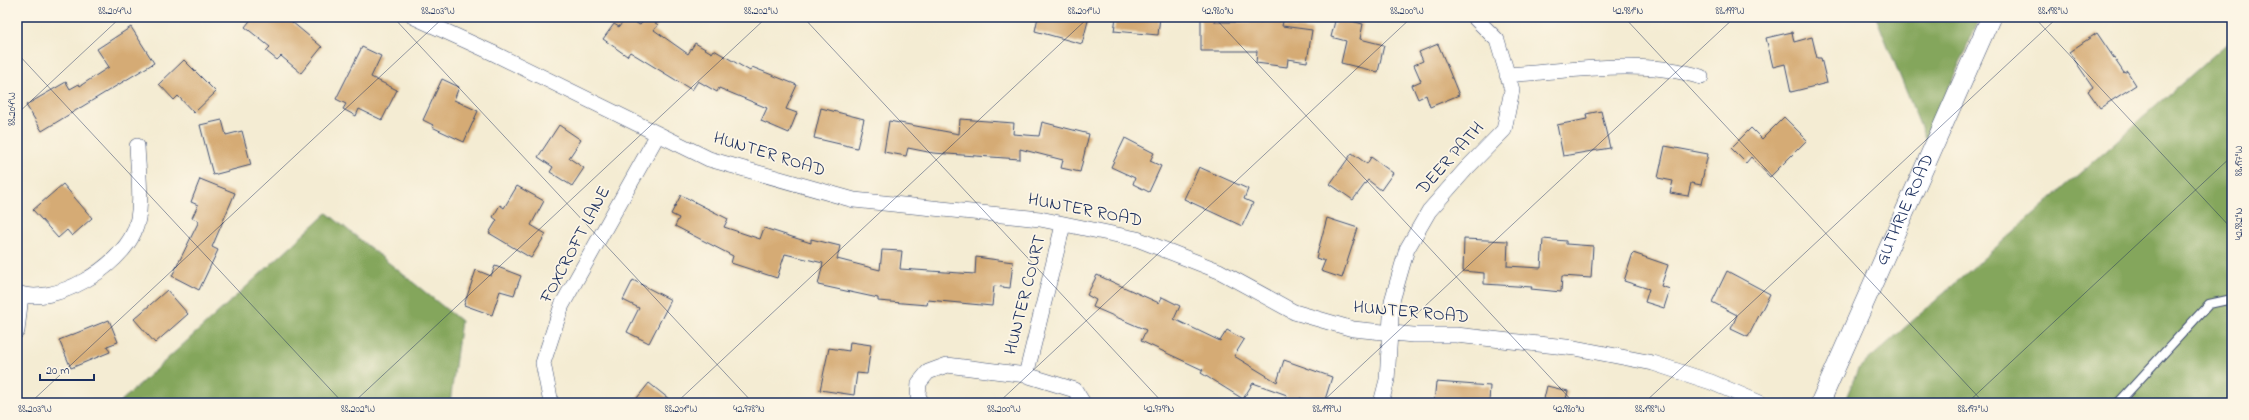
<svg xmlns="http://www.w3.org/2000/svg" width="2249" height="420" viewBox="0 0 2249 420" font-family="'Indie Flower',sans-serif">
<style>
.forest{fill:#84a65c;stroke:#506a5d}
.building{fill:#d5ab74}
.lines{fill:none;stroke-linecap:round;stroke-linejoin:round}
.service-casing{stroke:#3c4b70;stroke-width:10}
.minor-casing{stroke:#3c4b70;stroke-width:16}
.tertiary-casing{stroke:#3c4b70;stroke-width:20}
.service{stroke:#fff;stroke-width:8}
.minor{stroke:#fff;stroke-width:15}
.tertiary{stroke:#fff;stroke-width:19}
.ticks{fill:none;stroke:#1b2f5e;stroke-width:1;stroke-opacity:0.45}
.labels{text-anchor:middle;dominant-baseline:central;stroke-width:3.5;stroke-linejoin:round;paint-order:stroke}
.street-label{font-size:18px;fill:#1b2f5e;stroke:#fcf5e5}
.neatline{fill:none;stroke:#1b2f5e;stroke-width:1.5}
.ticks-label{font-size:10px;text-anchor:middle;fill:#1b2f5e}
</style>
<rect width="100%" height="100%" fill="#fcf5e5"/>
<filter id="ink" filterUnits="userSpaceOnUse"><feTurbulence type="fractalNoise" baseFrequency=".025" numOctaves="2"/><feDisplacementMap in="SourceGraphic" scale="8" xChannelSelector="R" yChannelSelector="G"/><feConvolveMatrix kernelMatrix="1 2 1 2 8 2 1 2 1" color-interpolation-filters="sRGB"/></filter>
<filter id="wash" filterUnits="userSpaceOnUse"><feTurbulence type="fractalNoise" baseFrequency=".012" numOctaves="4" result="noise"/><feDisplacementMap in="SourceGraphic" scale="16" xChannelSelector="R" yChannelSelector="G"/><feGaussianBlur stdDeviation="0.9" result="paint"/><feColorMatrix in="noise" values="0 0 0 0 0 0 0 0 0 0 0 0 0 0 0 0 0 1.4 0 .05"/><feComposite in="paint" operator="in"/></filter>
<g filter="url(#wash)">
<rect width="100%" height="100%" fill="#f4ecd3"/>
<path class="forest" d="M1876,17h104l-54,123z
M2232,39v364h-388l14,-34z
M327,213l134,108 -11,82h-331z"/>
<g id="blocks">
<path class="building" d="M253,17h33l36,30 -21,26 -20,-17 -4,4 -11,-9 4,-4 -25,-20z
M626,17l14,8 7,-8 11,8 -4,5 34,24 7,-11 17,10 2,-3 36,21 2,-4 45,18 -11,24 11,4 -8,20 -28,-12 6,-13 -48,-20 -2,4 -19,-11 -6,9 -62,-38 -3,4 -24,-17 11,-15 5,3z
M1038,17h51l-7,27 -47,-13z
M1116,17h44l-2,18 -44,-4z
M1201,17h14v5h46l1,-5h22l-2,9 30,4 -5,32 -19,-3 -1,8 -31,-4 1,-12h-56z
M1336,17l27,7 -3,15 24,6 -6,27 -37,-9 5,-22 -15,-4z
M131,27l23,36 -112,68 -16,-26 40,-23 4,7 9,-5 1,2 29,-19 -12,-18z
M1792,32l2,10 18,-5 5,21h4l6,25 -36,9 -6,-28 -12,3 -7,-29z
M2097,33l27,40 3,-2 9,14 -36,23 -12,-17 5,-4 -24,-35z
M1438,44l21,51 -29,12 -4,-12 -8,4 -6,-14 9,-4 -7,-16 9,-4 -4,-9z
M362,47l19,9 -10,21 26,13 -15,30 -23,-11 -3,7 -13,-7 3,-5 -10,-5z
M184,60l32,32 -22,21 -16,-17 -4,4 -15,-16z
M442,79l17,8 -5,13 24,11 -14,31 -32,-15 1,-2 -10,-5z
M821,108l43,11 -7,29 -43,-10z
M1601,111l9,37 -47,8 -6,-31 30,-6 -1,-5z
M1784,117l23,23 -37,37 -19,-20 -5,6 -15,-15 20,-20 11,11z
M960,119l54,4 -1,11 26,2 3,-14 47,12 -9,38 -19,-4 2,-8 -43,-11v10l-87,-6 -25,-5 -2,8 -22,-4 5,-31 70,13z
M222,120l4,15 16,-4 9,34 -38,10 -13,-50z
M559,125l22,15 -12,18 15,10 -12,18 -22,-14 3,-5 -15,-10z
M1125,138l29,15 -4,8 11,5 -12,26 -16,-8 2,-6 -24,-11z
M1665,146l43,8 -7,31 -10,-2 -3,13 -18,-3 3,-12 -15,-3z
M1352,153l15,11 4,-7 22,16 -12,17 -13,-10 -15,20 -23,-16z
M1199,167l49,22 -4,10 9,4 -11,23 -58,-27z
M200,179l35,14 -23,54 6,3 -19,40 -27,-14 27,-55 -7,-3 6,-13 -7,-3z
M63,184l29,34 -20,18 -5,-6 -9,8 -25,-28z
M517,186l27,15 -13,24 15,9 -15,24 -42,-25 8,-13 -4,-3 7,-12 4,3z
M681,195l47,24 -4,8 36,12 4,-11 47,15v-4l29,7 -3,13 43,11 2,-20 20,1 -2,18 75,5 1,-17 37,5 -3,26 -16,-2 -2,20 -64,-6 -1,5 -49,-4v-3l-60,-13 5,-22 -38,-9 -8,24 -46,-15 2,-7 -58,-30 4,-8 -8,-4z
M1327,218l31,10 -16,50 -21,-7 4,-10 -9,-3z
M1464,239l44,2 -1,25 34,2 2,-29 23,2v3l27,2 -2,32 -29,-2 -1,16 -30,-3 1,-2 -48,-3v-11l-21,-2z
M1633,253l35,12 -7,21 9,3 -6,19 -19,-6 4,-13 -25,-8z
M495,266l26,10 -7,19 -14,-4 -8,24 -28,-10 12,-35 15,6z
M1727,271l43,23 -22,43 -17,-8 6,-14 -25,-13z
M1097,275l62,28 3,-6 18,9 -6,13 46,22 7,-11 17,10 -10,16 43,26 7,-22 48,17 -8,26h-8l-16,-5 -2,5h-14l3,-8 -34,-12 -10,16 -42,-26 2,-3 -62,-29 5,-11 -53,-23 3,-7 -9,-5z
M633,280l38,20 -22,43 -22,-11 12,-24 -16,-8z
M167,290l21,24 -33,29 -21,-24z
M109,320l9,22 -11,4 3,6 -39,16 -12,-28z
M850,342l21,3 -4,29 -10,-1 -3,22 -34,-5 9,-42 20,3z
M1436,382l54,4 -1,17h-55z
M649,383l25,20h-41z
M1547,386l21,5 -3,12h-22z"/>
</g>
</g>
<g filter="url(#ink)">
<use href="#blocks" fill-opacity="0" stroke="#3c4b70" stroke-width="1"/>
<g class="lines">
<g class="service-casing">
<path id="service" d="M2118,403l91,-99 23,-5"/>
</g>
<g class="minor-casing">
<path id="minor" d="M414,17l79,36 216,106 145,41 186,19 97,20 82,32 75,41 59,17 60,6h43l119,13 78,15 58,19 49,21
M1507,75c60,-4 138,-17 194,2
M17,293c38,14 102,-26 117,-61 10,-22 4,-61 3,-86
M17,331l4,-36
M1026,375l37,-150
M551,403l-8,-40 19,-58 96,-171
M922,403l-4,-7 1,-13 9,-11 19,-7 79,10 49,15 8,13
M1381,403l6,-23 5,-79 15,-52 22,-38 36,-41 39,-40 8,-40 -15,-50 -23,-23"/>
</g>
<g class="tertiary-casing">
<g id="tertiary">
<path id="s1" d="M1820,403l171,-386"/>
</g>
</g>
<use href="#service" class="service"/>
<use href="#minor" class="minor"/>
<use href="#tertiary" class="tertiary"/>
</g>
</g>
<path class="ticks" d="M393,17l360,386M803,17l360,386M1214,17l360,386M1624,17l360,386M2034,17l198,212M17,53l326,350M17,114l104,-97M30,403l414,-386M353,403l414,-386M676,403l413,-386M998,403l414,-386M1321,403l414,-386M1644,403l414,-386M1967,403l265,-247"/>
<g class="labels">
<g class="street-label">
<text transform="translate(769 155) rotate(17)">HUNTER ROAD</text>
<text transform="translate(1451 159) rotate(-48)">DEER PATH</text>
<text stroke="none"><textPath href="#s1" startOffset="211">GUTHRIE ROAD</textPath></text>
<text transform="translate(1085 211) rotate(11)">HUNTER ROAD</text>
<text transform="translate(576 245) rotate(-62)">FOXCROFT LANE</text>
<text transform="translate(1026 295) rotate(-76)">HUNTER COURT</text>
<text transform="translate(1411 313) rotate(5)">HUNTER ROAD</text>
</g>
</g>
<rect width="2249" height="420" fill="none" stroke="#fcf5e5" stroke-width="44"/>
<path d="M40 374v6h54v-6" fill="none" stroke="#1b2f5e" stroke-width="2"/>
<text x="46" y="374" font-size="12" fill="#1b2f5e" stroke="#fcf5e5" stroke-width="3" paint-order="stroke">20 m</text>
<rect x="22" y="22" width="2205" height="376" class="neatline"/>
<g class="ticks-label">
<text x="115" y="14">88.204°W</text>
<text x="438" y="14">88.203°W</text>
<text x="761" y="14">88.202°W</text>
<text x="1084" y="14">88.201°W</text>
<text x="1218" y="14">42.980°N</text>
<text x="1407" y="14">88.200°W</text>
<text x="1628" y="14">42.981°N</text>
<text x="1730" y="14">88.199°W</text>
<text x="2053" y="14">88.198°W</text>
<text transform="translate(11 109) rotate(-90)" y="4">88.204°W</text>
<text transform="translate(2238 161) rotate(-90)" y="4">88.197°W</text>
<text transform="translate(2238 224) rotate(-90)" y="4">42.982°N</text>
<text x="35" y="412">88.203°W</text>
<text x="358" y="412">88.202°W</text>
<text x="681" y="412">88.201°W</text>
<text x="749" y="412">42.978°N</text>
<text x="1004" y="412">88.200°W</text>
<text x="1159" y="412">42.979°N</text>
<text x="1327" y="412">88.199°W</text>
<text x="1569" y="412">42.980°N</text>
<text x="1650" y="412">88.198°W</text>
<text x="1973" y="412">88.197°W</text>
</g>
</svg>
